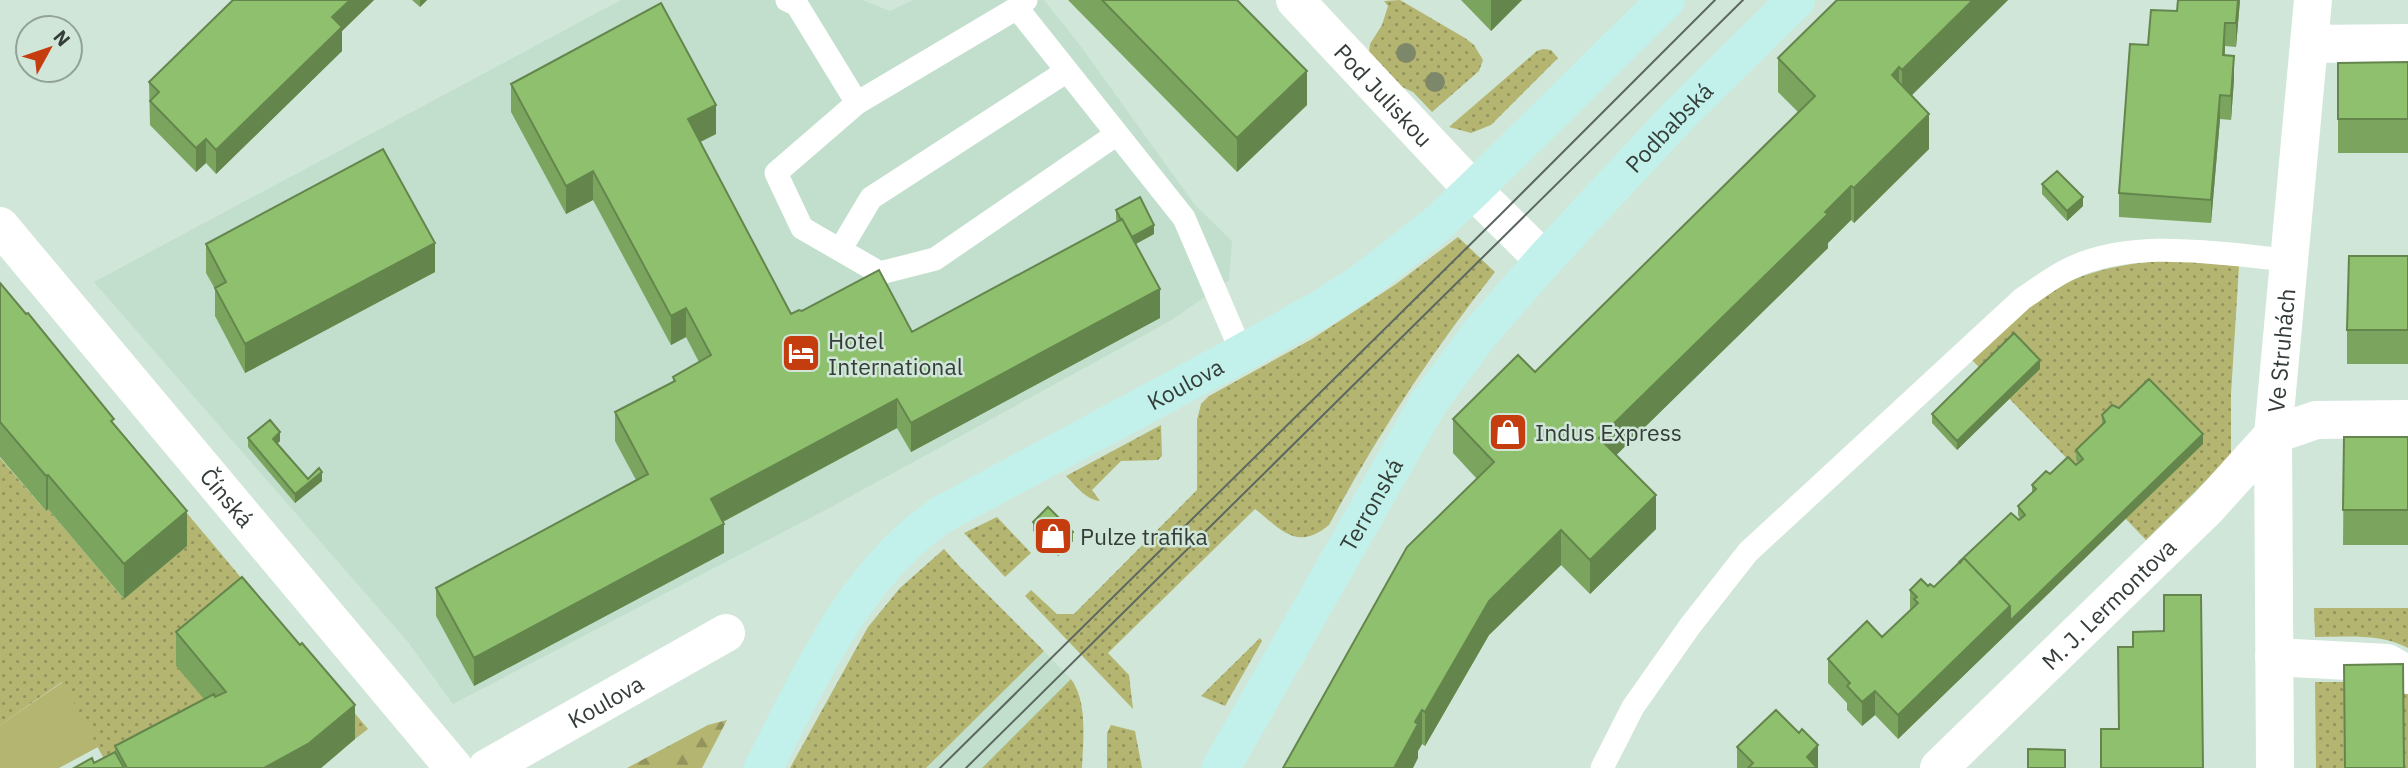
<svg xmlns="http://www.w3.org/2000/svg" width="2408" height="768" viewBox="0 0 2408 768" font-family="'IBM Plex Sans',sans-serif">
<style>
.built{fill:#c1dfcc}
.grass{fill:url(#grass-dots)}
.forest{fill:url(#forest-firs)}
.green{fill:#b4b570}
.lines{fill:none;stroke-linecap:round;stroke-linejoin:round}
.lane{stroke:#fff;stroke-width:23}
.street{stroke:#fff;stroke-width:38}
.secondary{stroke:#c2f1eb;stroke-width:38}
.tram{stroke:#5c6860;stroke-width:2}
.tree{fill:#7d8769}
.wall{fill:#7ba55f}
.shaded-wall{fill:#64864d}
.building{fill:#8fc06e;stroke:#64864d;stroke-width:2}
.labels{text-anchor:middle;dominant-baseline:central;stroke-width:5;stroke-linejoin:round;paint-order:stroke}
.street-label{font-size:23px;fill:#353d38;stroke:#d0e6d8}
.poi-label{font-size:23px;fill:#353d38;stroke:#d0e6d8;text-anchor:start}
</style>
<defs>
<pattern id="grass-dots" width="8" height="8" patternUnits="userSpaceOnUse" patternTransform="scale(1.75)"><rect width="8" height="8" fill="#b4b570"/><path d="M2 2h.1M6 6h.1" fill="none" stroke="#93945d" stroke-width="1.8" stroke-linecap="round"/></pattern>
<pattern id="forest-firs" width="22" height="20" patternUnits="userSpaceOnUse" patternTransform="scale(1.75)"><rect width="22" height="20" fill="#b4b570"/><path d="M5 1l3.5 6h-7zM16 11l3.5 6h-7z" fill="#93945d"/></pattern>
</defs>
<rect width="100%" height="100%" fill="#d0e6d8"/>
<path class="built" d="M621,0h241l28,11 23,-11h131l35,44 116,161 37,36 -3,39 -59,41 -335,184 -382,199 -45,-62 -314,-360z
M1044,651l27,28 -89,89h-56z"/>
<path class="grass" d="M1400,0l65,38 9,7 9,15 -4,11 -47,41 -19,-20 -15,-7 -29,-32 1,-9 12,-19 6,-19 -4,-5z
M1543,49l8,1 7,8 -67,67 -20,8 -22,-6 88,-76z
M1458,237l37,35c-63,79 -118,164 -166,253 -33,27 -48,4 -74,-16l-147,144 21,22 4,34 -108,-113 6,-6 26,24h17l123,-124v-70l4,-16 8,-8 103,-57 84,-55z
M2168,260l71,6 -8,128v62l-85,84 -21,-22 -21,-92 -25,45 -107,-111c20,-19 45,-48 68,-63 40,-26 82,-33 128,-37z
M87,394l281,335 -13,10 -52,-62 -77,49 -117,42 -47,-86 -62,43v-267l45,52 3,-1 75,89 64,-53z
M1161,425l1,31 -4,4 -37,1 -29,29 8,11c-14,-1 -25,-16 -34,-25z
M997,517l34,36 -26,24 -41,-44z
M944,549l17,19 83,83 -118,117h-136l78,-141 32,-39z
M2314,608h94v40c-28,-15 -62,-11 -93,-11z
M1260,638l2,3 -37,65 -24,-10z
M1071,679c17,23 12,62 11,89h-100z
M2315,682h93v86h-5l-59,-74 1,74h-29z
M1111,725l24,6 7,37h-35v-35z"/>
<path class="forest" d="M727,720l-25,48h-75l81,-43z"/>
<path class="green" d="M63,682l35,65 -39,21h-59v-43z"/>
<g class="lines">
<path class="lane" d="M787,0l10,5 60,98 160,-95 9,-8
M1017,8l167,210 58,135
M857,103l-81,70 26,55 78,45 55,-14 182,-125
M840,250l31,-52 196,-127
M1602,768l31,-61 57,-81 58,-74 274,-253c15,-10 29,-21 45,-29 65,-33 153,-16 222,-10"/>
<g class="street">
<path id="s1" d="M1295,0l178,190 71,70"/>
<path d="M2309,44l99,-1"/>
<path id="s2" d="M0,226l454,542"/>
<path d="M2274,657l113,6 21,12"/>
<path id="s3" d="M487,768l239,-135"/>
<path id="s4" d="M1939,768l268,-260 66,-73 43,-15 92,-1"/>
<path id="s5" d="M2275,768l-2,-333 40,-435"/>
</g>
<g class="secondary">
<path id="s6" d="M763,768c48,-92 90,-192 178,-253l301,-162 82,-46 36,-23 76,-59 37,-35 193,-190"/>
<path id="s7" d="M1221,768l208,-366 53,-71 62,-71 134,-144 118,-116"/>
</g>
<path class="tram" d="M940,768l559,-552 216,-216
M966,768l777,-768"/>
</g>
<g class="tree">
<circle cx="1406" cy="53" r="10"/>
<circle cx="1435" cy="82" r="10"/>
</g>
<path class="wall" d="M233,0h141l-32,31v20l-126,123 -10,-11 -10,9 -46,-47 -1,-43z
M412,0h15l-7,7z
M1068,0h169l70,105 -70,67z
M1461,0h61l-31,31z
M1837,0h171l-97,95 18,54 -75,74 -3,-3 -23,23v5l-212,207 40,74 -66,65 -29,-29 -72,70 -64,111 -3,-2 -4,7v7l-135,10 194,-289 -24,-26v-34l82,-47 263,-260 -20,-20v-34z
M2240,0l-4,47 -11,-1v9l9,24 -3,41 -11,-1 -9,104 -92,-6v-24l29,-148 29,-34z
M2408,62v91h-70v-90z
M511,84l205,50 -16,8 91,172 11,-3 110,21 205,-110 -1,-3v-9l38,24 -18,10 24,74 -249,134 -14,-24 -174,94 1,31 -250,133 -38,-70v-28l200,-108 -21,-39v-29l58,-30v-5l26,-15 -13,-25 -15,8 -78,-145 -27,14 -55,-102z
M2042,184l41,22 -16,15 -25,-27z
M206,244l229,28 -190,101 -30,-57v-27l-9,-16z
M2408,256v108h-61v-34z
M0,283l114,141 73,122 -63,53 -76,-90 -2,2 -46,-54z
M2040,369l-83,81 -25,-27v-9z
M2102,415l101,29 -305,295 -23,-24 -13,11 -15,-16v-7l-19,-20v-24l54,-22 28,-27v-20l18,-4 6,1 86,-68 -2,-4v-9l14,-13v-8l18,-11 26,-9 2,-2 -2,-3v-10l26,-25z
M2344,437h64v108h-65z
M248,438l32,3 -3,3 31,35 14,2 -27,22 -47,-56z
M1033,522l40,19 -15,15 -25,-25z
M176,632l179,107 -34,29h-247l20,-5 21,-11v-6l89,-47 -28,-33z
M1737,747l81,21h-81z"/>
<path class="shaded-wall" d="M350,0h24l-32,31v20l-126,123v-24l116,-133z
M420,0h7l-7,7z
M1491,0h31l-31,31z
M1973,0h35l-106,105v-35z
M2238,0h2l-4,47v-24z
M2225,23v23l-2,33v-24z
M2234,56v23l-3,41v-24z
M1899,67v35l-7,-27z
M1307,71v34l-70,67v-34z
M2220,95v24l-9,104v-23z
M716,105v29l-28,14v-29z
M1929,114v35l-75,74v-35z
M206,139v24l-10,9v-24z
M593,171v29l-27,14v-28z
M1851,186v34l-23,23v5l-229,224v-34z
M2083,197v9l-16,15v-10z
M1154,225v9l-24,13v-10z
M435,243v29l-190,101v-29z
M1160,289v29l-249,134v-29z
M686,308v29l-15,8v-29z
M2040,360v9l-83,81v-9z
M897,399v29l-186,100v-29z
M280,432v9l-7,7v-9z
M2203,434v10l-305,295v-24l112,-109z
M322,472v9l-27,22v-9z
M48,475v34l-2,2v-35z
M1656,495v34l-66,65v-34z
M187,511v35l-63,53v-35z
M724,524v29l-250,133v-28z
M1561,530v35l-72,70 -64,111v-34l64,-111z
M1073,532v9l-15,15v-9z
M1875,691v24l-13,11v-24z
M355,705v34l-34,29h-57z
M1422,710v34l-4,7v7l-5,10h-19z
M1818,745v23h-11v-11z"/>
<path class="building" d="M233,0h117l-18,17 10,10 -126,123 -10,-11 -10,9 -46,-47 9,-9 -10,-10z
M1102,0h135l70,71 -70,67z
M1837,0h136l-71,70 -3,-3 -7,8 37,39 -75,74 -3,-2 -26,26 3,2 -229,224 57,57 -66,65 -29,-30 -72,71 -64,111 -3,-2 -7,12 3,2 -24,44h-111l124,-221 87,-85 -41,-43 65,-64 17,17 280,-276 -37,-38z
M2178,0h60l-2,23h-11l-2,32 11,1 -3,40 -11,-1 -9,105 -92,-7 11,-149 18,1 3,-35 26,1z
M661,3l55,102 -28,14 103,195 8,-4 3,1 77,-41 33,62 210,-113 38,70 -249,134 -14,-24 -186,100 13,25 -250,134 -38,-70 212,-114 -33,-62 60,-31 -2,-4 38,-22 -25,-47 -15,8 -78,-145 -27,15 -55,-102z
M2408,62v57h-70v-56z
M383,149l52,94 -190,101 -30,-56 11,-6 -20,-38z
M2057,171l26,26 -16,14 -25,-27z
M1140,197l14,28 -22,12 -10,-18 -1,1 -5,-10z
M2349,256h59v74h-61z
M0,283l26,31 2,-1 86,106 -3,2 76,90 -63,53 -76,-89 -2,1 -46,-54z
M2014,333l26,27 -83,81 -25,-27z
M2149,379l54,55 -193,187v-15l-46,-48 -4,5 -1,-1 52,-49 8,7 6,-5 -7,-9 18,-17 -4,-4 14,-14 4,3 18,-17 8,8 7,-6 -7,-9 29,-28 -3,-7 10,-10 7,3z
M270,420l10,12 -7,7 35,40 11,-11 3,4 -27,22 -47,-56z
M2344,437h64v73h-65z
M1048,507l25,25 -15,15 -25,-25z
M1964,558l46,48 -112,109 -23,-24 -13,11 -15,-16 3,-3 -22,-24 39,-38 15,16 36,-34 -4,-4 3,-2 -7,-7 11,-11 7,7 2,-2 4,3z
M242,577l58,68 2,-2 53,62 -47,39 -44,24h-137l-12,-22 99,-52 1,3 11,-5 -50,-60z
M2164,595h37l2,173h-102v-39h18l-1,-82h15v-15l31,-1z
M2403,664l1,104h-59l-1,-103z
M1776,710l23,23 3,-4 16,16 -11,12 10,11h-69l5,-5 -16,-16z
M2028,749l37,1v18h-37z
M115,752l9,16h-50l18,-10 2,5z"/>
<defs>
<g id="hotel-square" transform="scale(2.0125)"><rect x="-9" y="-9" width="18" height="18" rx="4" fill="#c53d0f" stroke="#d0e6d8"/><path d="M-6-4.5h1.5V1H6V5H4.5V3h-9V5H-6ZM-4 0a1.8 1.8 0 1 1 3.6 0ZM.5 0V-2.5h3Q6-2.5 6 0Z" fill="#fff"/></g>
<g id="shop-square" transform="scale(2.0125)"><rect x="-9" y="-9" width="18" height="18" rx="4" fill="#c53d0f" stroke="#d0e6d8"/><path d="M-5-2.5h2.3a2.7 3.5 0 0 1 5.4 0H5L5.5 6h-11ZM-1.5-2.5h3a1.5 2.3 0 0 0-3 0Z" fill="#fff"/></g>
</defs>
<g fill-rule="evenodd">
<use href="#hotel-square" x="801" y="353"/>
<use href="#shop-square" x="1508" y="432"/>
<use href="#shop-square" x="1053" y="536"/>
</g>
<g class="labels">
<g class="street-label">
<text stroke="none"><textPath href="#s1" startOffset="130">Pod Juliskou</textPath></text>
<text stroke="none"><textPath href="#s7" startOffset="786">Podbabská</textPath></text>
<text stroke="none"><textPath href="#s5" startOffset="418">Ve Struhách</textPath></text>
<text stroke="none"><textPath href="#s6" startOffset="590">Koulova</textPath></text>
<text stroke="none"><textPath href="#s2" startOffset="354">Čínská</textPath></text>
<text stroke="none"><textPath href="#s7" startOffset="303">Terronská</textPath></text>
<text stroke="none"><textPath href="#s4" startOffset="236">M. J. Lermontova</textPath></text>
<text stroke="none"><textPath href="#s3" startOffset="136">Koulova</textPath></text>
</g>
<g class="poi-label">
<text x="828" y="340">Hotel<tspan x="828" dy="26">International</tspan></text>
<text x="1535" y="432">Indus Express</text>
<text x="1080" y="536">Pulze trafika</text>
</g>
</g>
<g transform="translate(49 49) rotate(50)"><circle r="33" fill="#d0e6d8" stroke="#92a298" stroke-width="2"/>
<path d="M0-5L12 26L0 18L-12 26Z" fill="#c53d0f"/>
<text y="-10" font-size="19" font-weight="bold" text-anchor="middle" fill="#353d38">N</text>
</g>
</svg>
